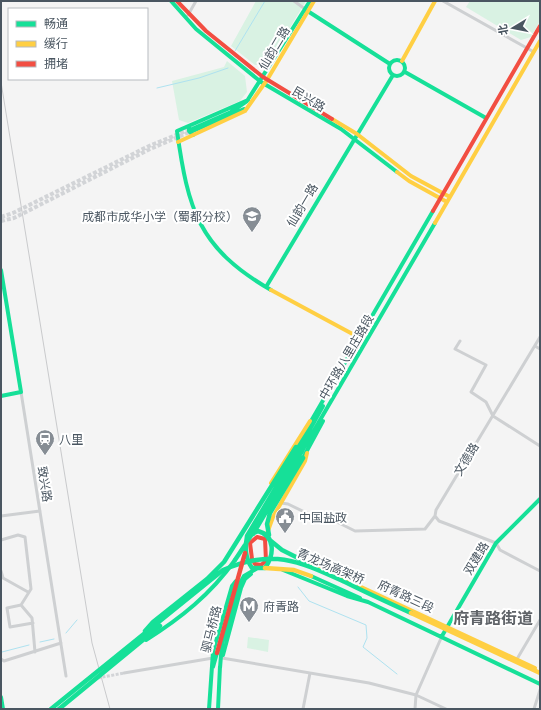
<svg xmlns="http://www.w3.org/2000/svg" width="541" height="710" viewBox="0 0 541 710" font-family="'Open Sans','Noto Sans SC',sans-serif">
<style>
.green{fill:#d9f2e3}
.lines{fill:none;stroke-linecap:round;stroke-linejoin:round}
.stream{stroke:#aee2f0;stroke-width:1}
.street-tunnel{stroke:#d2d4d7;stroke-width:3;stroke-dasharray:3 1.5;stroke-linecap:butt}
.secondary-tunnel{stroke:#d2d4d7;stroke-width:4;stroke-dasharray:4 2;stroke-linecap:butt}
.street{stroke:#ced0d2;stroke-width:3}
.fast{stroke:#16e098;stroke-width:4}
.slow{stroke:#ffcf43;stroke-width:4}
.jam{stroke:#f24e42;stroke-width:4}
.rail{stroke:#c9cacc;stroke-width:1}
.fast-bridge{stroke:#16e098;stroke-width:4.5}
.slow-bridge{stroke:#ffcf43;stroke-width:4.5}
.jam-bridge{stroke:#f24e42;stroke-width:4.5}
.labels{text-anchor:middle;dominant-baseline:central;stroke-width:4;stroke-linejoin:round;paint-order:stroke}
.street-label{font-size:12px;fill:#4a5661;stroke:#fff}
.poi-label{font-size:12px;fill:#4a5661;stroke:#fff;text-anchor:start}
.district-label{font-size:16px;font-weight:bold;fill:#5f6368;stroke:#fff}
</style>
<rect width="100%" height="100%" fill="#f4f4f4"/>
<path class="green" d="M256,1h50l-38,63 -13,1 -24,-19z
M470,1h70v20l-9,16 -10,3 -55,-33z
M227,61l18,15 2,16 -7,9 -52,22 -9,-3 -7,-39 52,-14z
M248,637l21,3 -1,12 -21,-4z"/>
<g class="lines">
<path class="stream" d="M235,51l30,-50
M157,88l42,-10 29,-10
M298,587l11,14 57,24 1,13 -4,9 34,27
M66,633l11,-13
M40,642l14,-3
M2,652l27,-7"/>
<path class="street-tunnel" d="M98,678l26,-5"/>
<path class="secondary-tunnel" d="M1,217l12,-4 136,-67 42,-17
M1,221l13,-3 136,-69 42,-18"/>
<path class="street" d="M294,1l11,8
M443,1l91,51
M188,15l8,-14
M540,337l-104,173 -1,6 4,5 8,3 49,19 4,7 40,21
M460,341l-5,8 31,16 -15,27 15,10 7,14 47,30
M535,346l5,3
M21,392l45,284
M281,503l7,1 33,16 14,1 20,10 70,-2 10,-13
M1,516l39,-5
M1,540l17,-5 7,2 6,52 -10,16 11,13 3,34
M1,571l2,7 25,14
M21,605l-14,3 3,19 23,-4
M222,658l147,25 47,12 30,14
M1,659l3,2 57,-18
M517,659l23,-39
M124,673l89,-15
M303,709l7,-36
M415,709l1,-14 26,-59
M534,709l6,-19"/>
<path class="fast" d="M171,1l25,28 65,53 80,47 56,43
M306,10l84,54
M389 68a8 8 0 1 1 16 0a8 8 0 1 1-16 0Z
M405,72l81,46
M248,100l-71,31c11,78 21,117 94,159
M189,126v5l4,4
M192,129l39,-17 16,-11 63,-100
M193,131l51,-22
M1,270l20,122 -20,4
M266,287l127,-212
M296,447l137,-236
M299,449l24,-43
M302,451l133,-228
M303,458l20,-37
M283,570l64,26 21,6 172,82
M311,576l49,22
M442,636l54,-93 44,-44
M146,640c35,-22 65,-46 89,-80
M223,655l18,-67 4,-9 6,-5
M213,667l4,-14
M220,668l2,-25 18,-60 4,-7 12,-7
M1,697l2,12
M209,709l4,-57 19,-66 4,-5
M218,709l2,-43"/>
<path class="slow" d="M402,61l33,-60
M332,119l25,15 54,42 39,21
M178,142l67,-31 22,-31 47,-79
M397,172l12,9 38,21
M435,223l105,-182
M271,290l89,48
M271,483l39,-62
M265,539l8,-22 32,-56 2,-8
M305,560l32,13 11,8
M359,586l176,82"/>
<path class="jam" d="M177,1l29,30 57,46 69,42
M433,211l107,-185
M257,537l8,2 1,22 -5,4 -6,-1 -3,-5 -2,-16z"/>
<path class="rail" d="M1,82l87,536 4,25 18,66"/>
<path class="fast-bridge" d="M253,534l49,-83
M269,535l-2,-11 3,-11 33,-55
M271,541l11,9 26,13
M246,543l6,-9 6,-3c18,5 16,25 7,37h-13c-7,-10 -7,-20 -5,-32l52,-87
M235,560l10,-15
M145,631l8,-9 54,-43 17,-17 72,-115
M51,709l172,-139c50,-22 76,-9 122,12 22,11 44,21 66,31
M59,709l101,-83"/>
<path class="slow-bridge" d="M265,568l29,2 17,6
M411,613l129,60"/>
<path class="jam-bridge" d="M217,653l28,-100"/>
</g>
<defs>
<g id="school-pin" transform="scale(1)"><path d="M0 17L-7.5 6A9.5 9.5 0 1 1 7.5 6Z" fill="#868d94" stroke="#fff"/><path d="M0-5L7-2L0 1L-7-2ZM-4 1L0 2.5L4 1V4Q0 6-4 4Z" fill="#fff"/></g>
<g id="station-pin" transform="scale(1)"><path d="M0 17L-7.5 6A9.5 9.5 0 1 1 7.5 6Z" fill="#868d94" stroke="#fff"/><path d="M-3-6H3Q5-6 5-4V2Q5 4 3 4L4.5 6H3L1.5 4h-3L-3 6H-4.5L-3 4Q-5 4-5 2V-4Q-5-6-3-6ZM-3.5-4v3h7v-3ZM-3.5 1v1.5H-2V1ZM2 1v1.5H3.5V1Z" fill="#fff"/></g>
<g id="civic-pin" transform="scale(1)"><path d="M0 17L-7.5 6A9.5 9.5 0 1 1 7.5 6Z" fill="#868d94" stroke="#fff"/><path d="M-.6-6.5H3V-4.5H.6V-3L4-1V1h2V6H-6V1h2V-1L-.6-3ZM-1.2 2.5V6h2.4V2.5Z" fill="#fff"/></g>
<g id="metro-pin" transform="scale(1)"><path d="M0 17L-7.5 6A9.5 9.5 0 1 1 7.5 6Z" fill="#868d94" stroke="#fff"/><path d="M-5.5 5V-5H-3L0 0L3-5H5.5V5H3V-.5L0 4L-3-.5V5Z" fill="#fff"/></g>
</defs>
<g fill-rule="evenodd">
<use href="#school-pin" x="252" y="216"/>
<use href="#station-pin" x="45" y="439"/>
<use href="#civic-pin" x="285" y="517"/>
<use href="#metro-pin" x="249" y="606"/>
</g>
<g class="labels">
<g class="street-label">
<text transform="translate(274 48) rotate(-59)">仙韵二路</text>
<text transform="translate(309 99) rotate(31)">民兴路</text>
<text transform="translate(302 205) rotate(-59)">仙韵一路</text>
<text transform="translate(346 357) rotate(-60)">中环路八里庄路段</text>
<text transform="translate(466 459) rotate(-59)">文德路</text>
<text transform="translate(45 484) rotate(81)">致兴路</text>
<text transform="translate(476 558) rotate(-59)">双建路</text>
<text transform="translate(331 566) rotate(23)">青龙场高架桥</text>
<text transform="translate(406 596) rotate(25)">府青路三段</text>
<text transform="translate(211 629) rotate(-76)">驷马桥路</text>
</g>
<g class="poi-label">
<text x="238" y="216" text-anchor="end">成都市成华小学（蜀都分校）</text>
<text x="59" y="439">八里</text>
<text x="299" y="517">中国盐政</text>
<text x="263" y="606">府青路</text>
</g>
<g class="district-label">
<text x="493" y="618">府青路街道</text>
</g>
</g>
<rect width="541" height="710" fill="none" stroke="#4a5661" stroke-width="4"/>
<rect x="8" y="8" width="140" height="72" fill="#ffffff" stroke="#b7bbc0"/>
<rect x="16" y="21" width="20" height="6" fill="#16e098" stroke="#b7bbc0"/>
<text x="44" y="28" font-size="12" fill="#4a5661">畅通</text>
<rect x="16" y="41" width="20" height="6" fill="#ffcf43" stroke="#b7bbc0"/>
<text x="44" y="48" font-size="12" fill="#4a5661">缓行</text>
<rect x="16" y="61" width="20" height="6" fill="#f24e42" stroke="#b7bbc0"/>
<text x="44" y="68" font-size="12" fill="#4a5661">拥堵</text>
<g transform="translate(513 28) rotate(260)" stroke="#ffffff" stroke-width="3" paint-order="stroke">
<path d="M0-3L7 15L0 10L-7 15Z" fill="#4a5661"/>
<text y="-6" font-size="11" font-weight="bold" text-anchor="middle" fill="#4a5661">北</text>
</g>
</svg>
